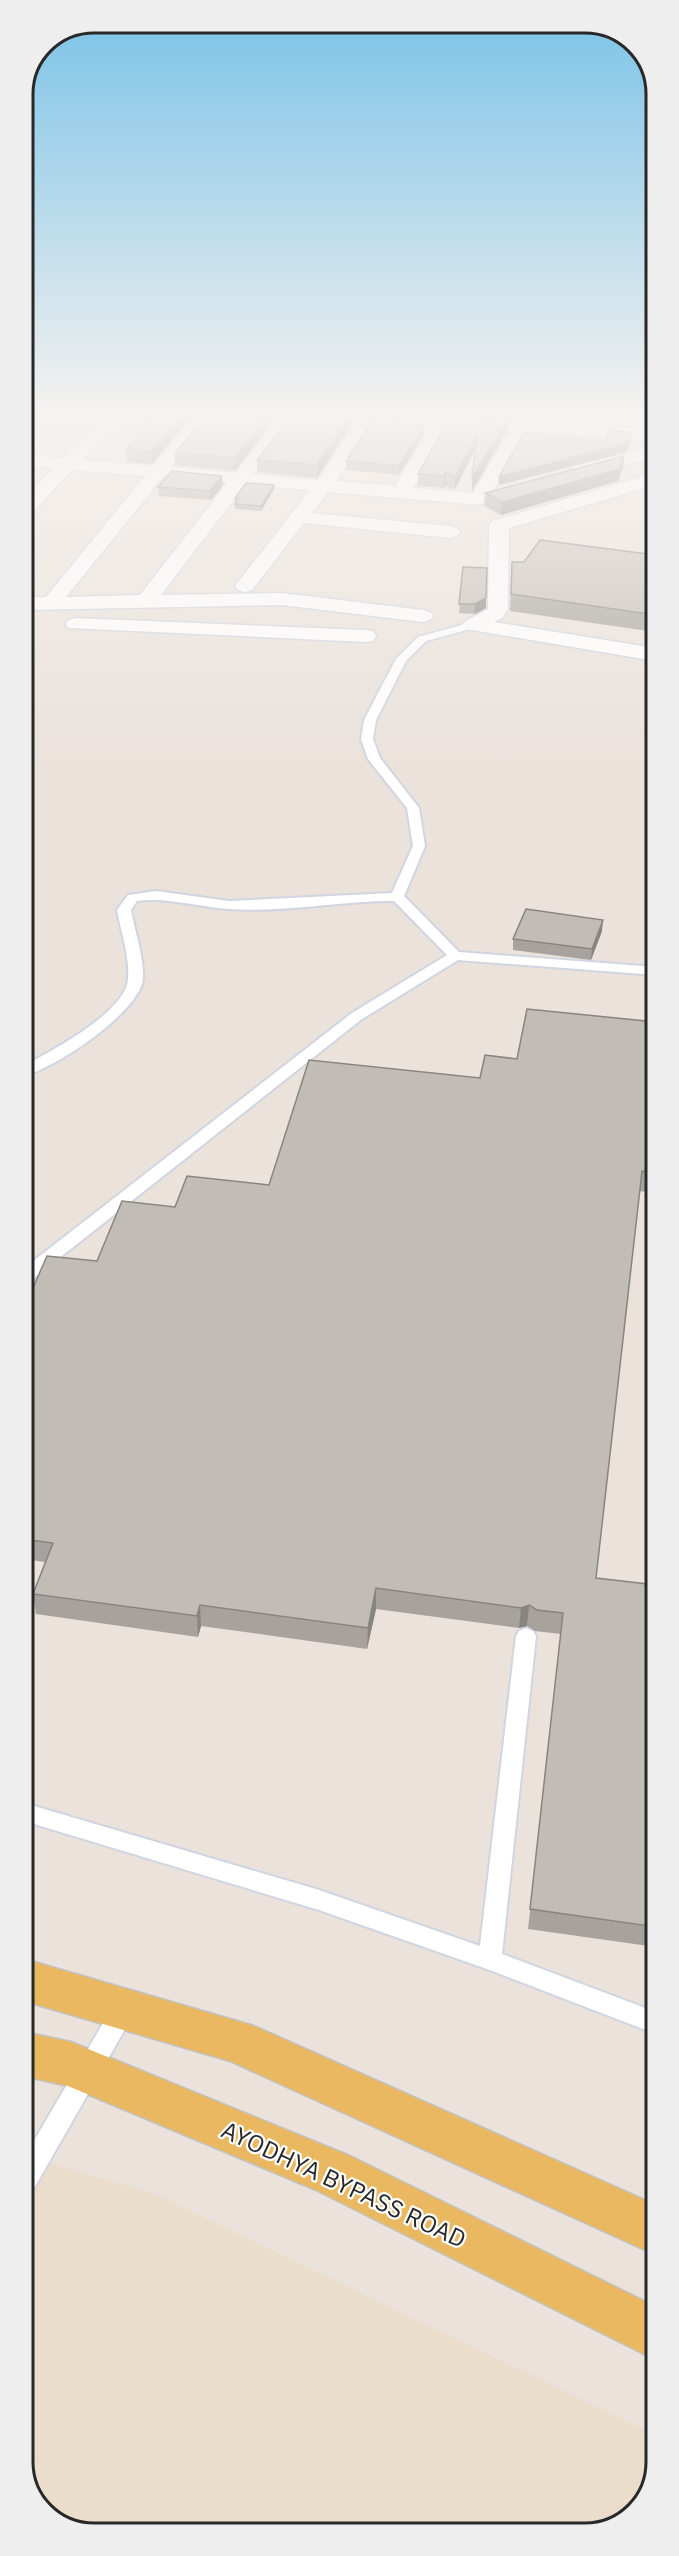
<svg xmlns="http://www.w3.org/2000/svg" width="679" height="2556" viewBox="0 0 679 2556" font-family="'IBM Plex Sans',sans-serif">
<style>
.education{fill:#ebddcb}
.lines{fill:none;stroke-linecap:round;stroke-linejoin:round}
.lane-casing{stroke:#d0d5e1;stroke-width:4}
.street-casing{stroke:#d0d5e1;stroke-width:3}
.primary-casing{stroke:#c3c3c3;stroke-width:3}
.lane{fill:#fff;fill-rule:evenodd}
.street{fill:#fff;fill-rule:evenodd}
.primary{fill:#e9b861;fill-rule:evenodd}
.wall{fill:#a7a29d}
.shaded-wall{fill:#888480}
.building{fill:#c2bcb7;stroke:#888480;stroke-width:1.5}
.labels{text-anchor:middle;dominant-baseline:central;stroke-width:4.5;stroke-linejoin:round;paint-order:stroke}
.near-street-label{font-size:24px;fill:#282828;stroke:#fff}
.rim{fill:none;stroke:#282828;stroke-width:3}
</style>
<rect width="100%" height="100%" fill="#eae2db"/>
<path class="education" d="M24,2156l129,37 503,242v27l-17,47 -40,23 -510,1 -42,-17 -23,-40z"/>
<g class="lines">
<g class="lane-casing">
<path id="lane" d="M473,622l4,1v4l-51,14 -20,20 -30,59 -3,19 7,19 39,50 6,38 -21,50 55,56 197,15v8l-198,-15 -96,59 -333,263 -6,1v-14l329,-256 95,-58 -53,-54c-55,0 -111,12 -166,8 -31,-2 -60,-12 -91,-8l-6,9c3,18 16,57 11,74 -11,33 -86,84 -119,92v-10c27,-14 103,-54 105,-87 2,-22 -7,-47 -11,-69l11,-15 28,-4 73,10 163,-8 21,-47 -6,-38 -39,-49 -7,-20 3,-19 32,-61 22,-22z
M526,1628l7,3 3,5 -34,318 154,58v22l-169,-65 -168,-59 -295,-89v-18l295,87 161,56 36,-310 3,-5z
M124,1998l8,3 4,8 -4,8 -99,173 -9,3v-35l92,-157z"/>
</g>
<g class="street-casing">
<path id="street" d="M111,412h18l-47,48 71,6 45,-54h17l-44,55 65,6 47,-61h17l-47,62 65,6 42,-63 -4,-1 -2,-4h102l-1,2 62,5 5,-7h16l-4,8 121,10v10l-127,-10 -34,59 35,-10 7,2 2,4 -2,4 -57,16 -151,-13 -16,21 138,13 7,2 3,4 -3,4 -7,2 -146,-15 -52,67 -7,2 -7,-2 -3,-4 75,-96 -65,-5 -84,110 121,-2 141,17 7,2 4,4 -4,4 -7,2 -141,-17 -259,5v-12l23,-1 99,-121 -73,-6 -42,45 -7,2v-17l30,-32 -30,-3v-10l40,3zM377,418l56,5 -38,63 -59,-5zM450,424l61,5 -38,64 -60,-5zM163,477l64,6 -87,112 -74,2z
M655,447v10l-76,20 -7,-2 -2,-4 2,-4z
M655,473v12l-146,43 -1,81 -5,8 -9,5 161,26v13l-189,-32 -4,-4 4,-4 22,-12 1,-84 3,-4z
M76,618l289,12 8,1 3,5 -3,5 -8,1 -296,-14 -4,-4 4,-4z"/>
</g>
<g class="primary-casing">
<path id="primary" d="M24,1959l230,67 402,179v50l-426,-194 -206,-60z
M24,2032l47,10 279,114 306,151v53l-340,-170 -248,-104 -44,-10z"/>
</g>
<use href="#lane" class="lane"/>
<use href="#street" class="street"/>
<use href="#primary" class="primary"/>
</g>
<path class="wall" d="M160,412l-8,52 -25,-2 -1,-13z
M270,412l1,12 -36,47 -60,-6v-12z
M356,418l-39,60 -60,-6v-12z
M508,419l-1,12 -35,60 3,-41 -20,39 -10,-3 -1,2 -26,-2v-12z
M424,434l-25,41 -53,-5v-9z
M623,468l-5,13 -117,34 -17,-9 1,-13z
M223,485l-12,15 -52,-4 -1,-9z
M274,489l-13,22 -26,-2v-5l1,-2h-1v-4z
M655,555v77l-145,-21 2,-49h12z
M463,567l23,41 -11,6 -16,-1z
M602,931l-11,29 -78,-10v-11z
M656,1022v171l-17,-2 -43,387 60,7v362l-128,-18 33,-295 -26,-3 -8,-5 -8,2 -143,-19 -9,40 -166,-23 -3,11 -162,-23 -3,-20 12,-32 -22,-3v-260h5l69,-38 78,-54 94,-22 248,-126z"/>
<path class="shaded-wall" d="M185,412h10l-43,52 -1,-12z
M270,412l1,12 -36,47v-13z
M353,412h3v6l-39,60v-13z
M508,419l-1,12 -35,60v-13z
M424,426v8l-25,41v-9z
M632,432l-1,8 -4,12 -128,33v-8l129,-34z
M477,436l-1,12 -21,41v-12z
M624,456l-1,12 -5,13 -117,34 1,-13z
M446,473l-1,13 -1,2v-12z
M222,476l1,9 -12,15 -1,-9z
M274,485v4l-13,22v-5z
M486,598v10l-11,6v-10z
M603,920l-1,11 -11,29 1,-11z
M376,1588v21l-9,40 1,-21z
M200,1605l1,21 -3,11 -1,-21z
M529,1605l-2,21 -8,2 2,-20z"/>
<path class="building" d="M160,412h25l-34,40 -25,-3z
M209,412h61l-35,46 -60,-5z
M295,412h58l-36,53 -60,-5z
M459,415l49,4 -36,59 5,-42 -22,41 -9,-4 -2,3 -26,-2 28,-50h3l4,-6h4z
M372,421l52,5 -25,40 -53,-5z
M610,430l22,2 -4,11 -129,34 25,-44 82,8z
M624,456l-4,13 -118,33 -17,-9z
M172,471l50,5 -12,15 -52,-4z
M246,483l28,2 -13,21 -26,-2 4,-6h-4z
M540,540l115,15v60l-144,-21 1,-32h12z
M463,567l24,1 -1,30 -11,6h-16z
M526,909l77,11 -11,29 -79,-10z
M527,1009l129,13v151l-14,-2 -46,407 60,7v342l-126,-18 33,-296 -26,-3 -8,-5 -8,3 -145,-20 -8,40 -168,-23 -3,11 -164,-22 20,-51 -30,-4v-240h5l19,-43 50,5 25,-60 53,6 12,-31 82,9 40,-125 171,18 5,-23 32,4z"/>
<linearGradient id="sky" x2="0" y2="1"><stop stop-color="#79c2e8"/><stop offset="0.54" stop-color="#f6f2ef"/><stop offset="1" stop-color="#f6f2ef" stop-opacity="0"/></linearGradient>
<rect width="679" height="769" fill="url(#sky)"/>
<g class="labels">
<g class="near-street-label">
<text transform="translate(344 2184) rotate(25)">AYODHYA BYPASS ROAD</text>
</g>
</g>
<path d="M0 0H679V2556H0ZM94 33H585A61 61 0 0 1 646 94V2462A61 61 0 0 1 585 2523H94A61 61 0 0 1 33 2462V94A61 61 0 0 1 94 33Z" fill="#eee" fill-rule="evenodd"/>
<path class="rim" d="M94 33H585A61 61 0 0 1 646 94V2462A61 61 0 0 1 585 2523H94A61 61 0 0 1 33 2462V94A61 61 0 0 1 94 33Z"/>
</svg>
